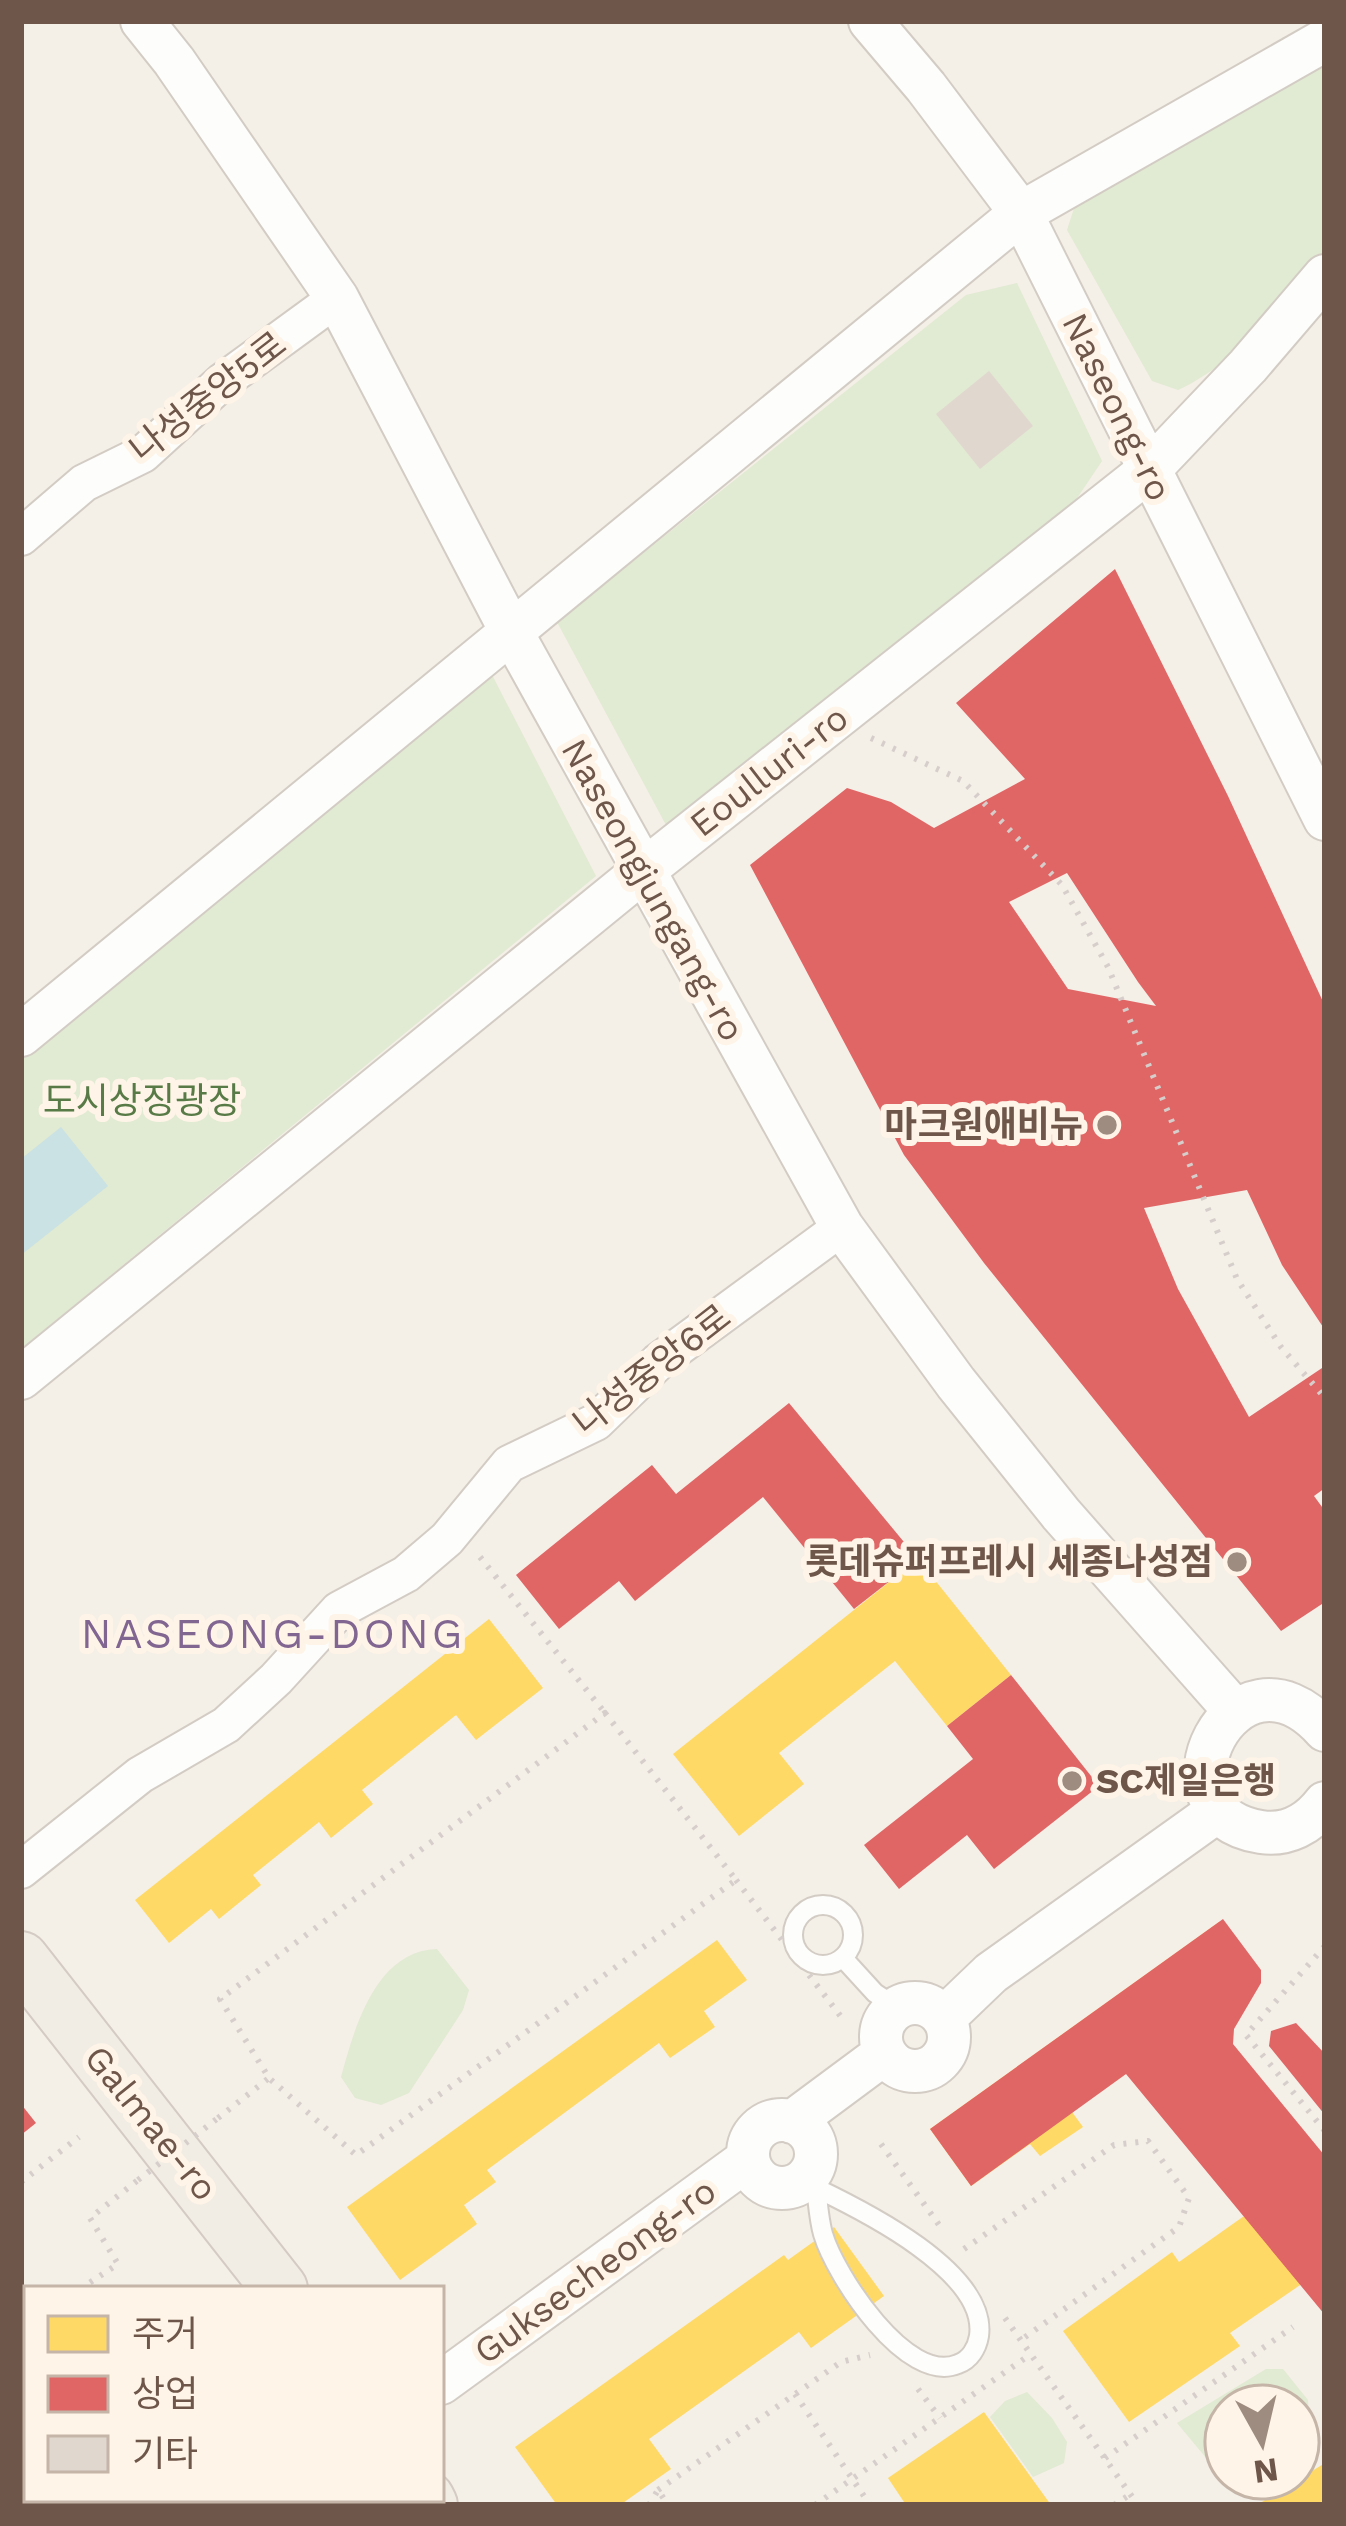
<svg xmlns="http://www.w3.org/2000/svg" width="1346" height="2526" viewBox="0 0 1346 2526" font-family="'Work Sans','Noto Sans KR',sans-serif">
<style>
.green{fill:#e1ead2}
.water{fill:#cae2e4}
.homes{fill:#ffd966}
.shops{fill:#e06666;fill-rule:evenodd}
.building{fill:#e0d7cf}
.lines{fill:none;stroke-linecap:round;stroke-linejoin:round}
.service-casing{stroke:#d3ccc5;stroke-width:22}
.minor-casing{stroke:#d3ccc5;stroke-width:40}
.tertiary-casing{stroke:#d3ccc5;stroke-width:46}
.primary-casing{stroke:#d3cbc4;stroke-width:58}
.path{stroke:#d6ceca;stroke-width:6;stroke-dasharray:3 9;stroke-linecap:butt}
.service{stroke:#fdfdfb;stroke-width:18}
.minor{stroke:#fdfdfb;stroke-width:36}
.tertiary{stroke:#fdfdfb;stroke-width:42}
.primary{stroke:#f1ece4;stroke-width:54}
.path-bridge{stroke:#d6ceca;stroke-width:6;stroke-dasharray:3 9;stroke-linecap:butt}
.poi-dot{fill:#9e8c81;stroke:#fef4e7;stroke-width:4.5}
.labels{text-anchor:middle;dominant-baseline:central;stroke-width:12;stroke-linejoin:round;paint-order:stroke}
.street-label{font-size:36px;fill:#6f564a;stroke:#fef4e7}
.park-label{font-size:36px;fill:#577a46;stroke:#fef4e7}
.poi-label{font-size:36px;font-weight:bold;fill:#6f564a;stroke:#fef4e7;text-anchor:end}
.quarter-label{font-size:42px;letter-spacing:3px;fill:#826692;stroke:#fef4e7}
</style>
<rect width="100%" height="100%" fill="#f4efe7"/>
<path class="green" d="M1325,64v187c-43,50 -85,111 -147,139l-26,-9 -85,-151 11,-34z
M1017,283l85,178 -45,67 -391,297 -109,-203 409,-327z
M489,669l107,207 -575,473v-297z
M437,1949l32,41 -6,20 -54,83 -28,12 -26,-7 -14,-21c14,-51 35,-126 96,-128z
M1266,2369h17l25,31 2,34 -12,7v-35h-72v51l-14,8 -35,-42z
M1027,2392l25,26 15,24 -3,21 -31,14 -43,-60 15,-16z"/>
<path class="water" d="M61,1127l47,59 -87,69v-96z"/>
<path class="homes" d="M918,1559l93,116 -64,51 -52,-65 -116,92 25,31 -65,52 -66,-82z
M489,1619l54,69 -67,52 -20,-25 -94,75 11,14 -42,34 -12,-16 -66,53 8,10 -42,34 -8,-10 -42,34 -34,-43z
M1219,1922l35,48 -55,41 11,16 -45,32 -7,-8 -86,61 11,15 -43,29 -10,-12 -59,42 -41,-57z
M717,1940l30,40 -43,31 11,16 -45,31 -11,-15 -172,127 9,12 -32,23 13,19 -77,56 -53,-73z
M1295,2180l30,41v8l-37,26 18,26 -76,52 10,13 -111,76 -66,-91 109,-79 7,10z
M834,2227l50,69 -73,52 -12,-16 -150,107 22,30 -51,36h-63l-42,-58 269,-192 4,5z
M984,2412l67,93h-151l4,-3 -16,-24z
M1325,2463v42h-68z"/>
<path class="shops" d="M1115,569l113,227 97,210v324l-43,-65 -35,-75 -103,18 34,81 71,128 76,-51v122l-11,8 11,15v91l-44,29 -297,-368 -80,-108 -154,-290 97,-77 44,14 43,26 91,-49 -69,-76zM1067,873l71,109 18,24 -88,-17 -59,-87z
M789,1403l129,156 -64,50 -91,-112 -128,104 -16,-20 -60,48 -43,-54 136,-110 24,29z
M1011,1675l88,111 -105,83 -27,-34 -68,54 -35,-44 109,-86 -26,-33z
M1223,1919l38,51v13l-27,46 -1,15 92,112v159l-199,-241 -155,112 -41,-57z
M1296,2023l29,31v61l-56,-69 2,-15z
M21,2104l15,19 -15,12z
M44,2499h104l-8,6h-104z"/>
<path class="building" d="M989,371l44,55 -53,43 -44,-55z"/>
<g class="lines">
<g class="service-casing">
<path id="service" d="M793 1935a30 30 0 1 1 60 0a30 30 0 1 1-60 0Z
M843,1958l32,35 23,15
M816,2188c46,22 172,84 163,148 -2,12 -9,24 -21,28 -51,22 -123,-89 -135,-130 -4,-14 -5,-31 -7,-46z"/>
</g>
<g class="minor-casing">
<path id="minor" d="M21,537l63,-54 59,-29 79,-72 115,-84
M21,1870l119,-95 86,-50 50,-46 63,-69 67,-36 41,-35 62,-75 87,-42 62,-60 184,-135"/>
</g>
<g class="tertiary-casing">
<path id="tertiary" d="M142,21l32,40 163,237 175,335 330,594 114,156 105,131 174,197
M870,21l56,66 95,126 304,606
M21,1035l1000,-822 304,-173
M21,1378l622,-507 505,-400 100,-105 77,-90
M1325,1730c-91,-101 -181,85 -64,102 26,4 48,-8 64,-29
M881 2037a34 34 0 1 1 68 0a34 34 0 1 1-68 0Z
M944,2018l47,-45 228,-163
M748 2154a34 34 0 1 1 68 0a34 34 0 1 1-68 0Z
M792,2122l93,-69
M441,2383l307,-224
M276,2505l8,-6"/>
</g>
<g class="primary-casing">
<path id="primary" d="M21,1959l259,330
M427,2499l3,6"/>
</g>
<path class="path" d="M871,738l92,43 99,104 46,82 129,312 44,68 44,51
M480,1557l125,156
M605,1713l131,167 -380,275 -87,-77 -49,-79z
M736,1880l106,138
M1325,1946l-79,89 79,96
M218,2118l51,-40
M881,2144l61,85
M21,2182l58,-45
M964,2249l150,-104 34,-4 41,57 -10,29 -158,113
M80,2289l38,-25 -28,-46 48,-38
M1005,2318l133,187
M21,2328l6,-4
M918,2389l22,29
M795,2394l75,111
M1105,2458l188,-131
M658,2490l183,-128 29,-7
M649,2505l9,-15 10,15
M815,2505l216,-151
M1114,2505l17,-11"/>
<use href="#service" class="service"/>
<use href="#minor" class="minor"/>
<use href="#tertiary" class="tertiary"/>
<use href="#primary" class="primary"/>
<path class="path-bridge" d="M138,2180l80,-62"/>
</g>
<g class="poi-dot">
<circle cx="1107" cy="1125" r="12"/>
<circle cx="1237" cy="1562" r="12"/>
<circle cx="1072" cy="1781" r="12"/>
</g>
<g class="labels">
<g class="street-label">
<text transform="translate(208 397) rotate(-38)">나성중앙5로</text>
<text transform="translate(1117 407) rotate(64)">Naseong-ro</text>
<text transform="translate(769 771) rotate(-38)">Eoulluri-ro</text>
<text transform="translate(653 890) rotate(61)">Naseongjungang-ro</text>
<text transform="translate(652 1370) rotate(-38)">나성중앙6로</text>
<text transform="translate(151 2123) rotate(51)">Galmae-ro</text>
<text transform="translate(595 2271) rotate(-36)">Guksecheong-ro</text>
</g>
<g class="park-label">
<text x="142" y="1101">도시상징광장</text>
</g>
<g class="poi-label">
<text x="1083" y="1125">마크원애비뉴</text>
<text x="1213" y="1562">롯데슈퍼프레시 세종나성점</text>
<text x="1096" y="1781" text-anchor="start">SC제일은행</text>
</g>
<g class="quarter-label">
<text x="273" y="1633">NASEONG-DONG</text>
</g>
</g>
<rect width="1346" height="2526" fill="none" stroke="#6f564a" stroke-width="48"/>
<rect x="24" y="2286" width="420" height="216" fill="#fef4e7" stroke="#c5b5a8" stroke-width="3"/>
<rect x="48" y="2316" width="60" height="36" fill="#ffd966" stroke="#c5b5a8" stroke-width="3"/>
<text x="132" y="2346" font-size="36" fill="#6f564a">주거</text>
<rect x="48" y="2376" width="60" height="36" fill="#e06666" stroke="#c5b5a8" stroke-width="3"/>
<text x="132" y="2406" font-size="36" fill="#6f564a">상업</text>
<rect x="48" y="2436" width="60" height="36" fill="#e0d7cf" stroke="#c5b5a8" stroke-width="3"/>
<text x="132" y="2466" font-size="36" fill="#6f564a">기타</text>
<g transform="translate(1262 2442) rotate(172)"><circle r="57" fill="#fef4e7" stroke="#c5b5a8" stroke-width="3"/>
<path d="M0-9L21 45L0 30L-21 45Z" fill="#9e8c81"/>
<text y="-18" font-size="33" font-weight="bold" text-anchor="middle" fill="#6f564a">N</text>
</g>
</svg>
